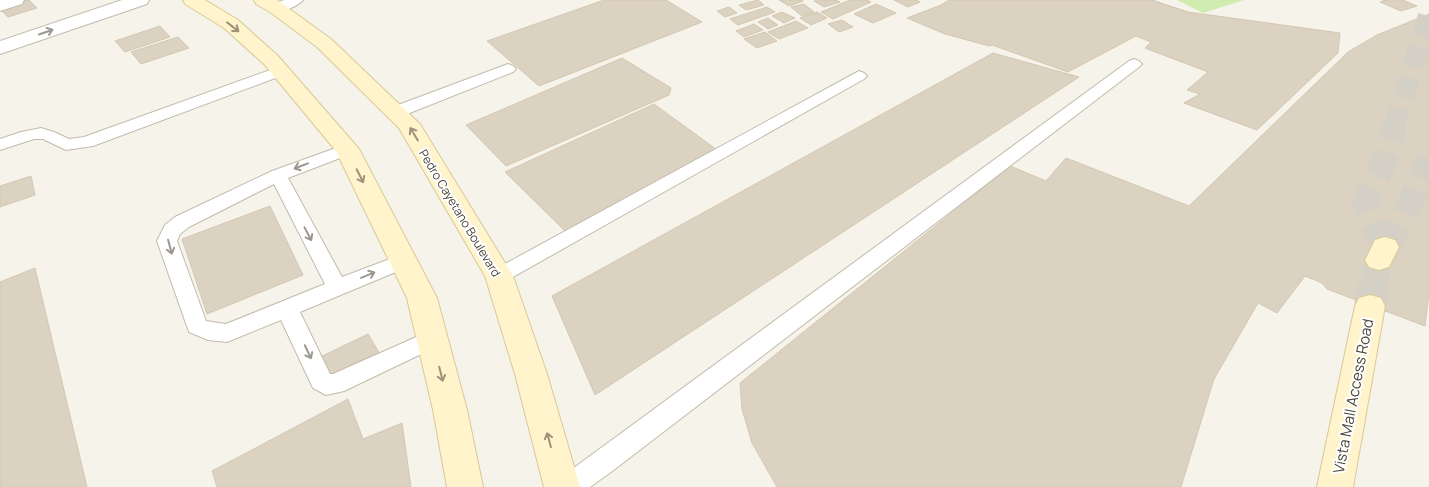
<svg xmlns="http://www.w3.org/2000/svg" width="1429" height="487" viewBox="0 0 1429 487" font-family="Manrope,sans-serif">
<style>
.green{fill:#d0ecb1}
.building{fill:#dcd2c1;stroke:#d4c7b1}
.lines{fill:none;stroke-linecap:round;stroke-linejoin:round}
.secondary-tunnel-far2{stroke:#d4d0c6;stroke-width:21;stroke-dasharray:21 11;stroke-linecap:butt}
.secondary-tunnel-far1{stroke:#d4d0c6;stroke-width:26;stroke-dasharray:26 13;stroke-linecap:butt}
.secondary-tunnel{stroke:#d4d0c6;stroke-width:32;stroke-dasharray:32 16;stroke-linecap:butt}
.lane-casing{stroke:#c2bbac;stroke-width:2}
.street-casing{stroke:#c2bbac;stroke-width:2}
.secondary-casing{stroke:#d9c997;stroke-width:2}
.lane{fill:#fff;fill-rule:evenodd}
.street{fill:#fff;fill-rule:evenodd}
.secondary{fill:#fff4cb;fill-rule:evenodd}
.oneway{stroke:#9c937a}
.oneway2{stroke:#9c9891}
.labels{text-anchor:middle;dominant-baseline:central;stroke-width:4;stroke-linejoin:round;paint-order:stroke}
.street-label{font-size:12px;fill:#4b4437;stroke:#fff}
.near-street-label{font-size:15px;fill:#4b4437;stroke:#fff}
</style>
<rect width="100%" height="100%" fill="#f6f3ea"/>
<path class="green" d="M1177,0h67l-41,13z"/>
<path class="building" d="M26,0h3l8,8 -29,9 -8,-8z
M604,0h62l36,22 -163,64 -52,-45z
M758,0l6,5 -18,5 -7,-5z
M779,0h23l1,1 -14,5z
M836,0l4,2 -16,5 -10,-6z
M850,0h17l4,2 -38,17 -12,-7z
M894,0h22l4,2 -12,5z
M949,0h203l36,12 152,21 -2,20 -81,77 -73,-27 16,-9 -13,-4 21,-18 -63,-24 6,-6 -15,-6 -68,36 -76,-27 -3,1 -44,-12 -38,-16 34,-13z
M1386,0h17l14,6 -16,5 -21,-9z
M804,4l10,8 -12,4 -11,-9z
M876,4l20,9 -23,10 -19,-9z
M729,7l8,6 -12,4 -8,-6z
M767,7l8,5 -37,13 -8,-6z
M782,12l13,6 -11,5 -12,-7z
M817,12l10,6 -16,7 -11,-7z
M1429,14v278l-4,34 -98,-37 -5,-6 -17,-7 -28,37 -19,-10 -44,76 -33,108h-404l-25,-44 -10,-34 -2,-26 270,-217 36,15 20,-23 123,48 159,-154 29,-17z
M768,18l10,7 -10,4 -10,-7z
M842,20l11,7 -14,5 -11,-8z
M796,21l12,7 -29,11 -11,-7z
M754,24l9,6 -19,7 -8,-6z
M160,26l10,11 -45,15 -10,-11z
M765,32l12,9 -20,7 -13,-9z
M178,37l11,11 -48,16 -10,-12z
M993,53l86,24 -484,318 -43,-99z
M622,58l49,30 -2,7 -163,71 -40,-41z
M654,104l66,48 -154,80 -61,-60z
M31,176l4,19 -35,12v-21z
M270,206l33,69 -96,39 -25,-75z
M35,268l52,219h-87v-205z
M368,334l12,20 -53,27 -11,-22z
M348,399l15,40 39,-16 9,64h-194l-5,-16z"/>
<g class="lines">
<path class="secondary-tunnel-far2" d="M1394,128l35,-114"/>
<path class="secondary-tunnel-far1" d="M1385,247l-21,-43 19,-40 11,-37
M1385,247l19,-29 25,-60
M1374,288l5,-28"/>
<path class="secondary-tunnel" d="M1370,306l4,-19"/>
<g class="lane-casing">
<path id="lane" d="M284,0h19c-6,7 -22,13 -31,11l-2,-3 2,-3z
M1134,59l5,2 3,3 -3,3 -528,405 -21,15h-34l4,-9 569,-417z
M508,64l5,2 3,3 -3,3 -111,44h-12l-2,-4 2,-4z
M281,66l5,2 3,3 -3,3 -193,72 -27,4 -23,-11h-9l-34,11v-11l21,-7 20,-4 13,4 15,7 15,-2z
M859,71l5,2 3,3 -3,3 -358,202 -7,3 -7,-3 -3,-5 3,-5z
M347,144l6,1 3,4 -3,4 -65,25 54,99 61,-23 7,2 3,5 -3,5 -110,46 30,62h3l99,-44 8,3 3,6 -3,6 -96,46 -18,4 -13,-7 -32,-68 -54,22 -19,-2 -19,-8 -32,-91 8,-16 10,-8 97,-46zM274,184l51,100 -99,40 -20,-3 -29,-80 3,-7 9,-7z"/>
</g>
<g class="street-casing">
<path id="street" d="M0,0h24l-2,4 -22,7z
M122,0h27l-2,4 -147,50v-13z"/>
</g>
<g class="secondary-casing">
<path id="secondary" d="M183,0h22l33,20 40,36 81,93 78,149 30,112 16,77h-36l-14,-77 -26,-112 -71,-147 -72,-87 -40,-36 -39,-24z
M254,0h23l54,39 89,85 93,152 34,98 33,113h-36l-29,-113 -30,-98 -86,-148 -82,-81 -47,-35 -14,-8z
M1385,237l10,3 4,7 -10,20 -10,3 -10,-3 -4,-7 10,-20z
M1370,295l11,3 4,8 -32,181h-36l38,-181 4,-8z"/>
</g>
<use href="#lane" class="lane"/>
<use href="#street" class="street"/>
<use href="#secondary" class="secondary"/>
</g>
<defs><path id="oneway-shaft" d="M-6 0H5M1.5-3L5.5 0L1.5 3" fill="none" stroke-width="1.6" stroke-linecap="round" stroke-linejoin="round" transform="scale(1.25)"/></defs>
<g class="oneway">
<use href="#oneway-shaft" transform="translate(233 27) rotate(38)"/>
<use href="#oneway-shaft" transform="translate(414 134) rotate(-121)"/>
<use href="#oneway-shaft" transform="translate(360 176) rotate(63)"/>
<use href="#oneway-shaft" transform="translate(441 374) rotate(76)"/>
<use href="#oneway-shaft" transform="translate(549 440) rotate(-105)"/>
</g>
<g class="oneway2">
<use href="#oneway-shaft" transform="translate(46 32) rotate(-19)"/>
<use href="#oneway-shaft" transform="translate(301 166) rotate(159)"/>
<use href="#oneway-shaft" transform="translate(308 234) rotate(62)"/>
<use href="#oneway-shaft" transform="translate(170 247) rotate(75)"/>
<use href="#oneway-shaft" transform="translate(368 275) rotate(-22)"/>
<use href="#oneway-shaft" transform="translate(308 352) rotate(65)"/>
</g>
<g class="labels">
<g class="street-label">
<text transform="translate(460 213) rotate(59)">Pedro Cayetano Boulevard</text>
</g>
<g class="near-street-label">
<text transform="translate(1353 396) rotate(-79)">Vista Mall Access Road</text>
</g>
</g>
</svg>
